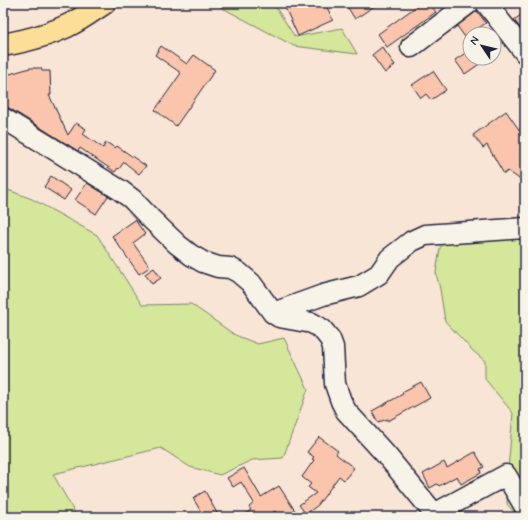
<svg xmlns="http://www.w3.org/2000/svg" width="528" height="520" viewBox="0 0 528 520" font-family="Mynerve,sans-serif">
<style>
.green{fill:#d5e79b;stroke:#7c846b}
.building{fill:#fac5ac;stroke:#22223b}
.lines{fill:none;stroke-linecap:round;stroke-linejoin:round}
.minor-casing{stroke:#22223b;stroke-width:23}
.highway-casing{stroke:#22223b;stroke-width:25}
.minor{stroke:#f7f3e8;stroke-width:20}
.highway{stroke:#fdde96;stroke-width:22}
</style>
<rect width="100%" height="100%" fill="#f8e5d6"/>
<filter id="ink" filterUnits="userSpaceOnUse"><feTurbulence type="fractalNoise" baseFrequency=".025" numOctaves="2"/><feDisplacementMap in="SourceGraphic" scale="8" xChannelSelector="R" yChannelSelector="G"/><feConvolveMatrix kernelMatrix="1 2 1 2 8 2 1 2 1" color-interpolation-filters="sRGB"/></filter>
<g filter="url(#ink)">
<path class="green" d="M213,3h60l22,34 47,-9 15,26 -63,-8z
M3,188l29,11 65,36 45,70 49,-1 44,31 23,9 26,-6 24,51 -25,69 -31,2 -32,15 -30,-8 -29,-19 -108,26 24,43h-74z
M453,231l72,1v285h-7l-11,-13 1,-35 5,-56 -28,-34v-18l-13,-11 -27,-29 -5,-32 -4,-16 4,-25z"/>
<path class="building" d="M283,3h42l8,17 -35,16z
M345,3h34l-24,16z
M421,3h8l7,9 -49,35 -9,-13z
M477,11l9,12 -21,14 -8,-11z
M525,12v22l-11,-14z
M161,46l26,18 7,-9 21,15 -39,56 -21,-16 26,-37 -26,-18z
M382,47l13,18 -10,8 -13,-18z
M470,50v8h18l-23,16 -10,-14z
M30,68h11l1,3h8l1,24h-2l19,40 8,-12 10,6 -3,5 20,14 3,-6 9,6 2,-2 29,20 -7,8 -15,-12 -5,7 -1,-1 -3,4 -35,-24 -2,3 -69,-43 -6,-1v-31z
M433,71l13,19 -15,10 -5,-6 -5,4 -9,-13z
M506,111l14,20 5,-3v55l-17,-12 -4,3 -17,-29 -4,3 -10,-13z
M51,176l20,14 -7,10 -20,-13z
M87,183l21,13 -12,18 -21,-14z
M135,220l10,14 -12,9 17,24 -11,7 -27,-38z
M154,268l7,10 -9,6 -7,-10z
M421,382l9,16 -42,23v-2l-10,3 -6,-11 31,-17 -1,-2z
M319,437l19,14 -2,3 18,14 -10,12 -5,-4 -21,29 -12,9 -7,-9 17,-12 -8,-6 3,-3 -9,-7 12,-17 -2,-1 2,-2 -7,-5z
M475,452l9,15 -4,2 1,4 -20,11 -4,-8 -18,10 -2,-2 -7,4 -7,-14 21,-12 3,6z
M244,468l17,29 18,-11 20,31h-20l-4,-6 -9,6h-25l10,-7 -2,-3 5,-4 -13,-21 -8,5 -6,-9z
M205,491l14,26h-15l-11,-19z"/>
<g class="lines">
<g class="minor-casing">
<path id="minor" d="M486,3l39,50
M411,47l58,-44
M3,118l117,72 12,9 18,19 27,26 14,11 12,7 15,5 12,1 8,4 13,11 22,30 6,4 33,6 10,6 8,10 3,8 2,37 6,17 5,10 41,45 50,61
M273,313l50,-18 36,-9 20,-12 11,-16 22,-17 13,-6 100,-7
M434,514l72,-39 19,32"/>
</g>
<g class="highway-casing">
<path id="highway" d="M3,45c22,-4 43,-9 64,-19 13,-6 25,-15 37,-23"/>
</g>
<use href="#minor" class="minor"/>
<use href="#highway" class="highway"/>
</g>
</g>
<rect width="528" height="520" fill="none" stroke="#f7f3e8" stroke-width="16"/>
<rect x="8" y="8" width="512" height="504" fill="none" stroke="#22223b" stroke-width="1.5" filter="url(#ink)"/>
<g transform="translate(482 46) rotate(305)"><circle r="19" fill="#f7f3e8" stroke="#a29fa3"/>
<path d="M0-3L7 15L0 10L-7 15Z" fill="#22223b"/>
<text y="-6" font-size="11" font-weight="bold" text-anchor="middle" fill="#22223b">N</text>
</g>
</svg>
